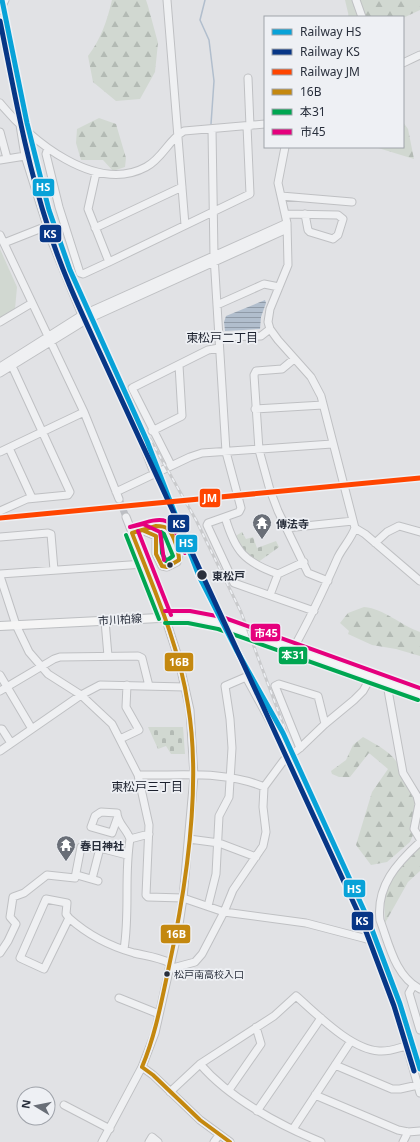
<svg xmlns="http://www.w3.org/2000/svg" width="420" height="1142" viewBox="0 0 420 1142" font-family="'Noto Sans','Noto Sans JP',sans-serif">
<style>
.green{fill:#d1d8d1}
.forest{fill:url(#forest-firs)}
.cemetery{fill:url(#cemetery-stones)}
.water{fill:url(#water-rules)}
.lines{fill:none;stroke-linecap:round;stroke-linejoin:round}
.stream{stroke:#b1becd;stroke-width:1.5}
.minor-tunnel{stroke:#bcbec3;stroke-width:7;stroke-dasharray:7 3.5;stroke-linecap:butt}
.minor-casing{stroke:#bfc0c3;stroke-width:9}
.major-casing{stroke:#bdbfc2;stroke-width:10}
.minor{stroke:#eff0f2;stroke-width:7}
.major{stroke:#f5f5f5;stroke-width:8}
.rail-casing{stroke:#c9cacc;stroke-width:3}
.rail{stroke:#eef0f4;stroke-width:1.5;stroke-dasharray:4.5;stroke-linecap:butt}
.bus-1-casing{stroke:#eef0f4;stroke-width:7}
.bus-2-casing{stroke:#eef0f4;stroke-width:7}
.bus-3-casing{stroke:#eef0f4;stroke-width:7}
.bus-1{stroke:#c4880f;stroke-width:4}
.bus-2{stroke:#00a651;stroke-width:4}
.bus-3{stroke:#e5007d;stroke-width:4}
.rail-1-casing{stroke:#eef0f4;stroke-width:8}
.rail-2-casing{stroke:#eef0f4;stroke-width:8}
.rail-3-casing{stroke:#eef0f4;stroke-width:8}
.rail-1{stroke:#08a2d8;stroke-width:5}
.rail-2{stroke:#073686;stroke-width:5}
.rail-3{stroke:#ff4500;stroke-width:5}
.bus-dot{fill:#292f3c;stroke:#eef0f4;stroke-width:1.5}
.labels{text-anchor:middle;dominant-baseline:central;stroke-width:3.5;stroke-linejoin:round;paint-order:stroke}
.bus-label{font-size:10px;fill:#292f3c;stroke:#eef0f4;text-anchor:start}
.poi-label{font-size:11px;font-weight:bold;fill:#292f3c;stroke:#eef0f4;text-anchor:start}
.stop-label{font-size:11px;font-weight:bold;fill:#292f3c;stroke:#eef0f4;text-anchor:start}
.street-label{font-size:11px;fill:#292f3c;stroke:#eef0f4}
.neighbourhood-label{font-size:12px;fill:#1b202d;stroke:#eef0f4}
.line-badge{stroke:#eef0f4;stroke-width:1.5}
.badge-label{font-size:11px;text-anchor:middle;font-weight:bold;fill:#fff}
</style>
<defs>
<pattern id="forest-firs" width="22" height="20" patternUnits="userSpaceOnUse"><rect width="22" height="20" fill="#d1d8d1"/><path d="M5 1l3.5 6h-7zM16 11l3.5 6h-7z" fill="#b3bab4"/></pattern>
<pattern id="cemetery-stones" width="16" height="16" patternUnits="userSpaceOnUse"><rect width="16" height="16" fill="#d1d8d1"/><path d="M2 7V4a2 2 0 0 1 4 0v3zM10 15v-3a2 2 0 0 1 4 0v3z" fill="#b3bab4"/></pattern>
<pattern id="water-rules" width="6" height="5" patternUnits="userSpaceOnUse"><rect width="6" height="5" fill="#b1becd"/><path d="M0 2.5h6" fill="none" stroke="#909ba8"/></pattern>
</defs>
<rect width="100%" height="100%" fill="#e1e2e5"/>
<path class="green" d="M0,249l17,38 -2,22 -15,10z"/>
<path class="forest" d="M112,0h34l2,6 10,37 -3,29 -15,27 -24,2 -23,-19 -5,-26c13,-17 19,-35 24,-56z
M345,0h75v10l-17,8 -54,-1z
M99,118l17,6 10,34 -1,9 -12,4 -10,-11h-22l-5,-17 1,-14z
M403,122l5,7 6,30 -39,-12h28z
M364,607c21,2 36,18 56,25v24l-24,-7 -24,-4 -24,-11 1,-3 -9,-8 8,-10z
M363,737c12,7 25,13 33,24 10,12 11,31 21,42l-6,22 2,10 -3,7 -23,20 -16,3 -15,-20 16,-53 16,-23 -19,-16 -19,24h-11l-7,-3 -1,-3 15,-11 7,-15z
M420,847v24l-12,11 -23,41 -1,-28 11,-22z"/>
<path class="cemetery" d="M242,532l4,7 7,-2 4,11 19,-7 3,6 -22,16 -13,-11 -10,-15z
M148,727h35l2,27h-14l-5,-8 -8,3z"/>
<path class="water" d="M265,300l1,3 -5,14 -1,12 -35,2 -1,-9 2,-6z"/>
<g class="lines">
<path class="stream" d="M205,0l-5,20 9,20 5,41 -3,43"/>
<path class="minor-tunnel" d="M119,499l7,18"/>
<g class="minor-casing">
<path id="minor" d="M167,0l18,225
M356,0l6,17
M0,10l5,-10
M403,63l17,-8
M248,78l2,48
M0,103c31,38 96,91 146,64 17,-9 22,-27 38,-36l81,-7
M212,129l2,127 12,196 15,56 -2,4 -31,11 -1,2 27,58 80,28
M0,132l7,26
M285,147l-7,36 9,40 1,42 -18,44 -2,13 2,7 8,11 33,37 10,19 34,132c-4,11 -12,19 -17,29 -14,32 -28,62 -45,92
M48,148l-2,6 13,53 21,66 3,1 26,-12
M25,156l27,86 30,73
M0,160l25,-4 -5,-31
M96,173l-8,36 21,53 141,-68 -3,-68
M281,196l71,6
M285,214l53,1 5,4 -5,16 -5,4 -23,-7 -2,-2 -3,-16
M95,228l87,-41
M0,235l84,177 35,87
M4,243l43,-17
M217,305l47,-21 15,3
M86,320l56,122 12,31
M0,322l32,-19
M218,337l43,-1 9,-7
M294,359l-12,10 -26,2 -2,4 5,75 11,40 8,21 30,62 20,8
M0,367l82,-52 205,-92
M0,373l86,-53 201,-91
M255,409l68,-4
M152,431l30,-15 -3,-51
M9,448l23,50
M0,452l84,-40
M171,465l-39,-77 76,-38 11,-2
M116,492l74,-35 12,-4 130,-9
M0,511l27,-12 41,-4 2,-3 -58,-126
M225,517c10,34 19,45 53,57l26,-12
M286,528l67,-7
M355,528l10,6 55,47
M132,533c12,-3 26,-13 37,-3l10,25 -2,7 -10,5 -5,-1 -6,-12v-18l-14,-6
M0,537l48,-4 3,1 3,36
M375,543l12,-11 12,-6 21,6
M0,574l144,-10
M0,576l16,49 13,27 19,22 33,21 31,29 26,51 11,50 -3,70 2,2 35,1 41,14 82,11 61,16 4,3 22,55 27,96
M270,595l8,-21
M105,621l3,35
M0,675l32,54
M388,683v7l15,83 14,23 2,8 -5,25 6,10
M0,691l54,-32 6,-2 78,-1 4,2 7,28
M0,729h2l9,14
M120,739l19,-9 -13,-23 1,-22
M300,748l-25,-62 4,-2 39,12 7,28
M0,751l81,-56 19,-10 85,2
M138,775c42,1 87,-5 126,12
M117,819l-5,14 -21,-6 4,-11 6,-4 16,1c0,10 10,16 13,26
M189,839l30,4 37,14
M420,842c-23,21 -44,44 -40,78 9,24 15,56 40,69
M77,875l21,6
M92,879l8,-31
M208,906l8,-32 3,-58 10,-19 3,-49 -2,-29 -5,-33 21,-9 43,79
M69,918l-3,-4 1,-11 -21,-4 -26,59 24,11 25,-51c19,17 40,28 65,35 13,3 24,4 36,10
M124,949c6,-37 0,-74 6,-110l19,-5
M0,953l8,-12 8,-17 -6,-7 3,-20 11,-4 23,-18 28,3 6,-31 19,1 27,7
M169,969l26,-7 7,-8 22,-42 9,-22 30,-44 3,-14 -3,-25 1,-20 20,-27 16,-12 25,-24 29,-24 9,-9 8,-14
M413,986l-4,7 11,37
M119,998l40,16
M200,1064c29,34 79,61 121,78
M335,1065l57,24h8l18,-4
M142,1067l11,8 47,45 30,22
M229,1090l32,-46 -5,-17
M170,1092l30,-28 74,-48 22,-20c21,18 54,53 83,55 10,1 19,-3 27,-5
M315,1095l83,35 10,2 12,-1
M64,1105l46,24
M257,1111l64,-93
M293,1129l58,-88
M102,1142l40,-75 13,-34 23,-102 5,-33 11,-122 -4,-66 -12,-53 -13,-40 -39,-100
M149,1142l3,-5 6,5
M214,1142l5,-7
M403,1142l5,-10"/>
</g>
<g class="major-casing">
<path id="major" d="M0,626l179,-9 20,1 32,9 189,67"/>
</g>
<use href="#minor" class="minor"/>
<use href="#major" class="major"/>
<g class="rail-casing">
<path id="rail" d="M150,439l46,81 45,92 45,120"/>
</g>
<use href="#rail" class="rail"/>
<g class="bus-1-casing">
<path id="bus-1" d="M156,526c4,0 9,0 12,3 6,6 11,23 11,31l-12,7 -5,-1 -6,-12v-18l-14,-6 -10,3z
M132,533c22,56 47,112 56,172 14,83 -2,184 -20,266 -7,33 -13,65 -26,96
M142,1067l11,8 47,45 30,22"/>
</g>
<g class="bus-2-casing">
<path id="bus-2" d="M161,532l3,2 9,22 -7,5 -4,-8z
M126,535l33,84
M165,623h23l30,6 200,71"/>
</g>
<g class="bus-3-casing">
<path id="bus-3" d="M130,527c39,-12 39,-12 55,26
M130,527l13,-3 17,8 4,28
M138,531l33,84
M165,611h25l32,6 198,71"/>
</g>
<use href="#bus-1" class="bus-1"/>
<use href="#bus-2" class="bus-2"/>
<use href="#bus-3" class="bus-3"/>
<g class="rail-1-casing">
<path id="rail-1" d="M2,0l25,123 14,56 8,31 21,60 77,171 52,135 38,75 46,82 85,186 32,85 20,65"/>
</g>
<g class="rail-2-casing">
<path id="rail-2" d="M0,21c14,69 26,139 48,206 12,39 29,76 46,113l268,581 32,85 20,65"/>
</g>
<g class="rail-3-casing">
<path id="rail-3" d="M0,518l420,-40"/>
</g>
<use href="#rail-1" class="rail-1"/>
<use href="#rail-2" class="rail-2"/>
<use href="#rail-3" class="rail-3"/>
</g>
<defs>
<g id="temple-pin" transform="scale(1)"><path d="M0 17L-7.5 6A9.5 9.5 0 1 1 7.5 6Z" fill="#696e77" stroke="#eef0f4"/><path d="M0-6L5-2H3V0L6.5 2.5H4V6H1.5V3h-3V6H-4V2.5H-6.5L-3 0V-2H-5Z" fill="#fff"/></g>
</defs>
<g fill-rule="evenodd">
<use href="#temple-pin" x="262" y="523"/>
<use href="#temple-pin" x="66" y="845"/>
</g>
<g class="bus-dot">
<circle cx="170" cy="565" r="3.5"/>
<circle cx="202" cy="575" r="5.5"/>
<circle cx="167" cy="974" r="3.5"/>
</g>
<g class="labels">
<g class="bus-label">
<text x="174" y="974">松戸南高校入口</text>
</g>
<g class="poi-label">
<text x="276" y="523">傳法寺</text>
<text x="80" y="845">春日神社</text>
</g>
<g class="stop-label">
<text x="212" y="575">東松戸</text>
</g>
<g class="street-label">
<text transform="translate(120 619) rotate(-4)">市川柏線</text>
</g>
<g class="neighbourhood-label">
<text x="222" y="337">東松戸二丁目</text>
<text x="147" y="786">東松戸三丁目</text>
</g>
</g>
<g class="line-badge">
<rect x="32" y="178" width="23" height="19" rx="4" fill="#08a2d8"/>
<rect x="39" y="224" width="23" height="19" rx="4" fill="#073686"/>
<rect x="199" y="488" width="22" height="20" rx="4" fill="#ff4500"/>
<rect x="167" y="514" width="23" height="19" rx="4" fill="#073686"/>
<rect x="175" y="534" width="23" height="19" rx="4" fill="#08a2d8"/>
<rect x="250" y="623" width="31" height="19" rx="4" fill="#e5007d"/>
<rect x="278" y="646" width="30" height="19" rx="4" fill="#00a651"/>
<rect x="164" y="652" width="30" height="20" rx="4" fill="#c4880f"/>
<rect x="343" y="879" width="23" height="19" rx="4" fill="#08a2d8"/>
<rect x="351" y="911" width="23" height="20" rx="4" fill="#073686"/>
<rect x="160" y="924" width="31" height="20" rx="4" fill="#c4880f"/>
</g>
<g class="badge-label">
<text x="43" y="191">HS</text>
<text x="50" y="238">KS</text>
<text x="210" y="502">JM</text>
<text x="179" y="528">KS</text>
<text x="186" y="547">HS</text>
<text x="266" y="637">市45</text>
<text x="293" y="659">本31</text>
<text x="179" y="666">16B</text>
<text x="354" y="893">HS</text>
<text x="362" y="925">KS</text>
<text x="176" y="938">16B</text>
</g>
<rect x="264" y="16" width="140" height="132" fill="#eef0f4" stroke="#9fa3aa"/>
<rect x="272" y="29" width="20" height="6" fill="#08a2d8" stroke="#9fa3aa"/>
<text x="300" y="36" font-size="12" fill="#292f3c">Railway HS</text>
<rect x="272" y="49" width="20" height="6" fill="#073686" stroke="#9fa3aa"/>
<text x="300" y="56" font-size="12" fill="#292f3c">Railway KS</text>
<rect x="272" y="69" width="20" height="6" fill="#ff4500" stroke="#9fa3aa"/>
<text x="300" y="76" font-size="12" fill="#292f3c">Railway JM</text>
<rect x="272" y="89" width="20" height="6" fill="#c4880f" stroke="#9fa3aa"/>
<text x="300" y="96" font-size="12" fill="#292f3c">16B</text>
<rect x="272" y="109" width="20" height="6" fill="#00a651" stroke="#9fa3aa"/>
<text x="300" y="116" font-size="12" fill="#292f3c">本31</text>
<rect x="272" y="129" width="20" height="6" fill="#e5007d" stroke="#9fa3aa"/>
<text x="300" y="136" font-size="12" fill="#292f3c">市45</text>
<g transform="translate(36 1106) rotate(280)"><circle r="19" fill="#eef0f4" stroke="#9fa3aa"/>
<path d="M0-3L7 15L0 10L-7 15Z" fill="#696e77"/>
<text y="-6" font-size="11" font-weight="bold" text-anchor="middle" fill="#292f3c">N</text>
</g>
</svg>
